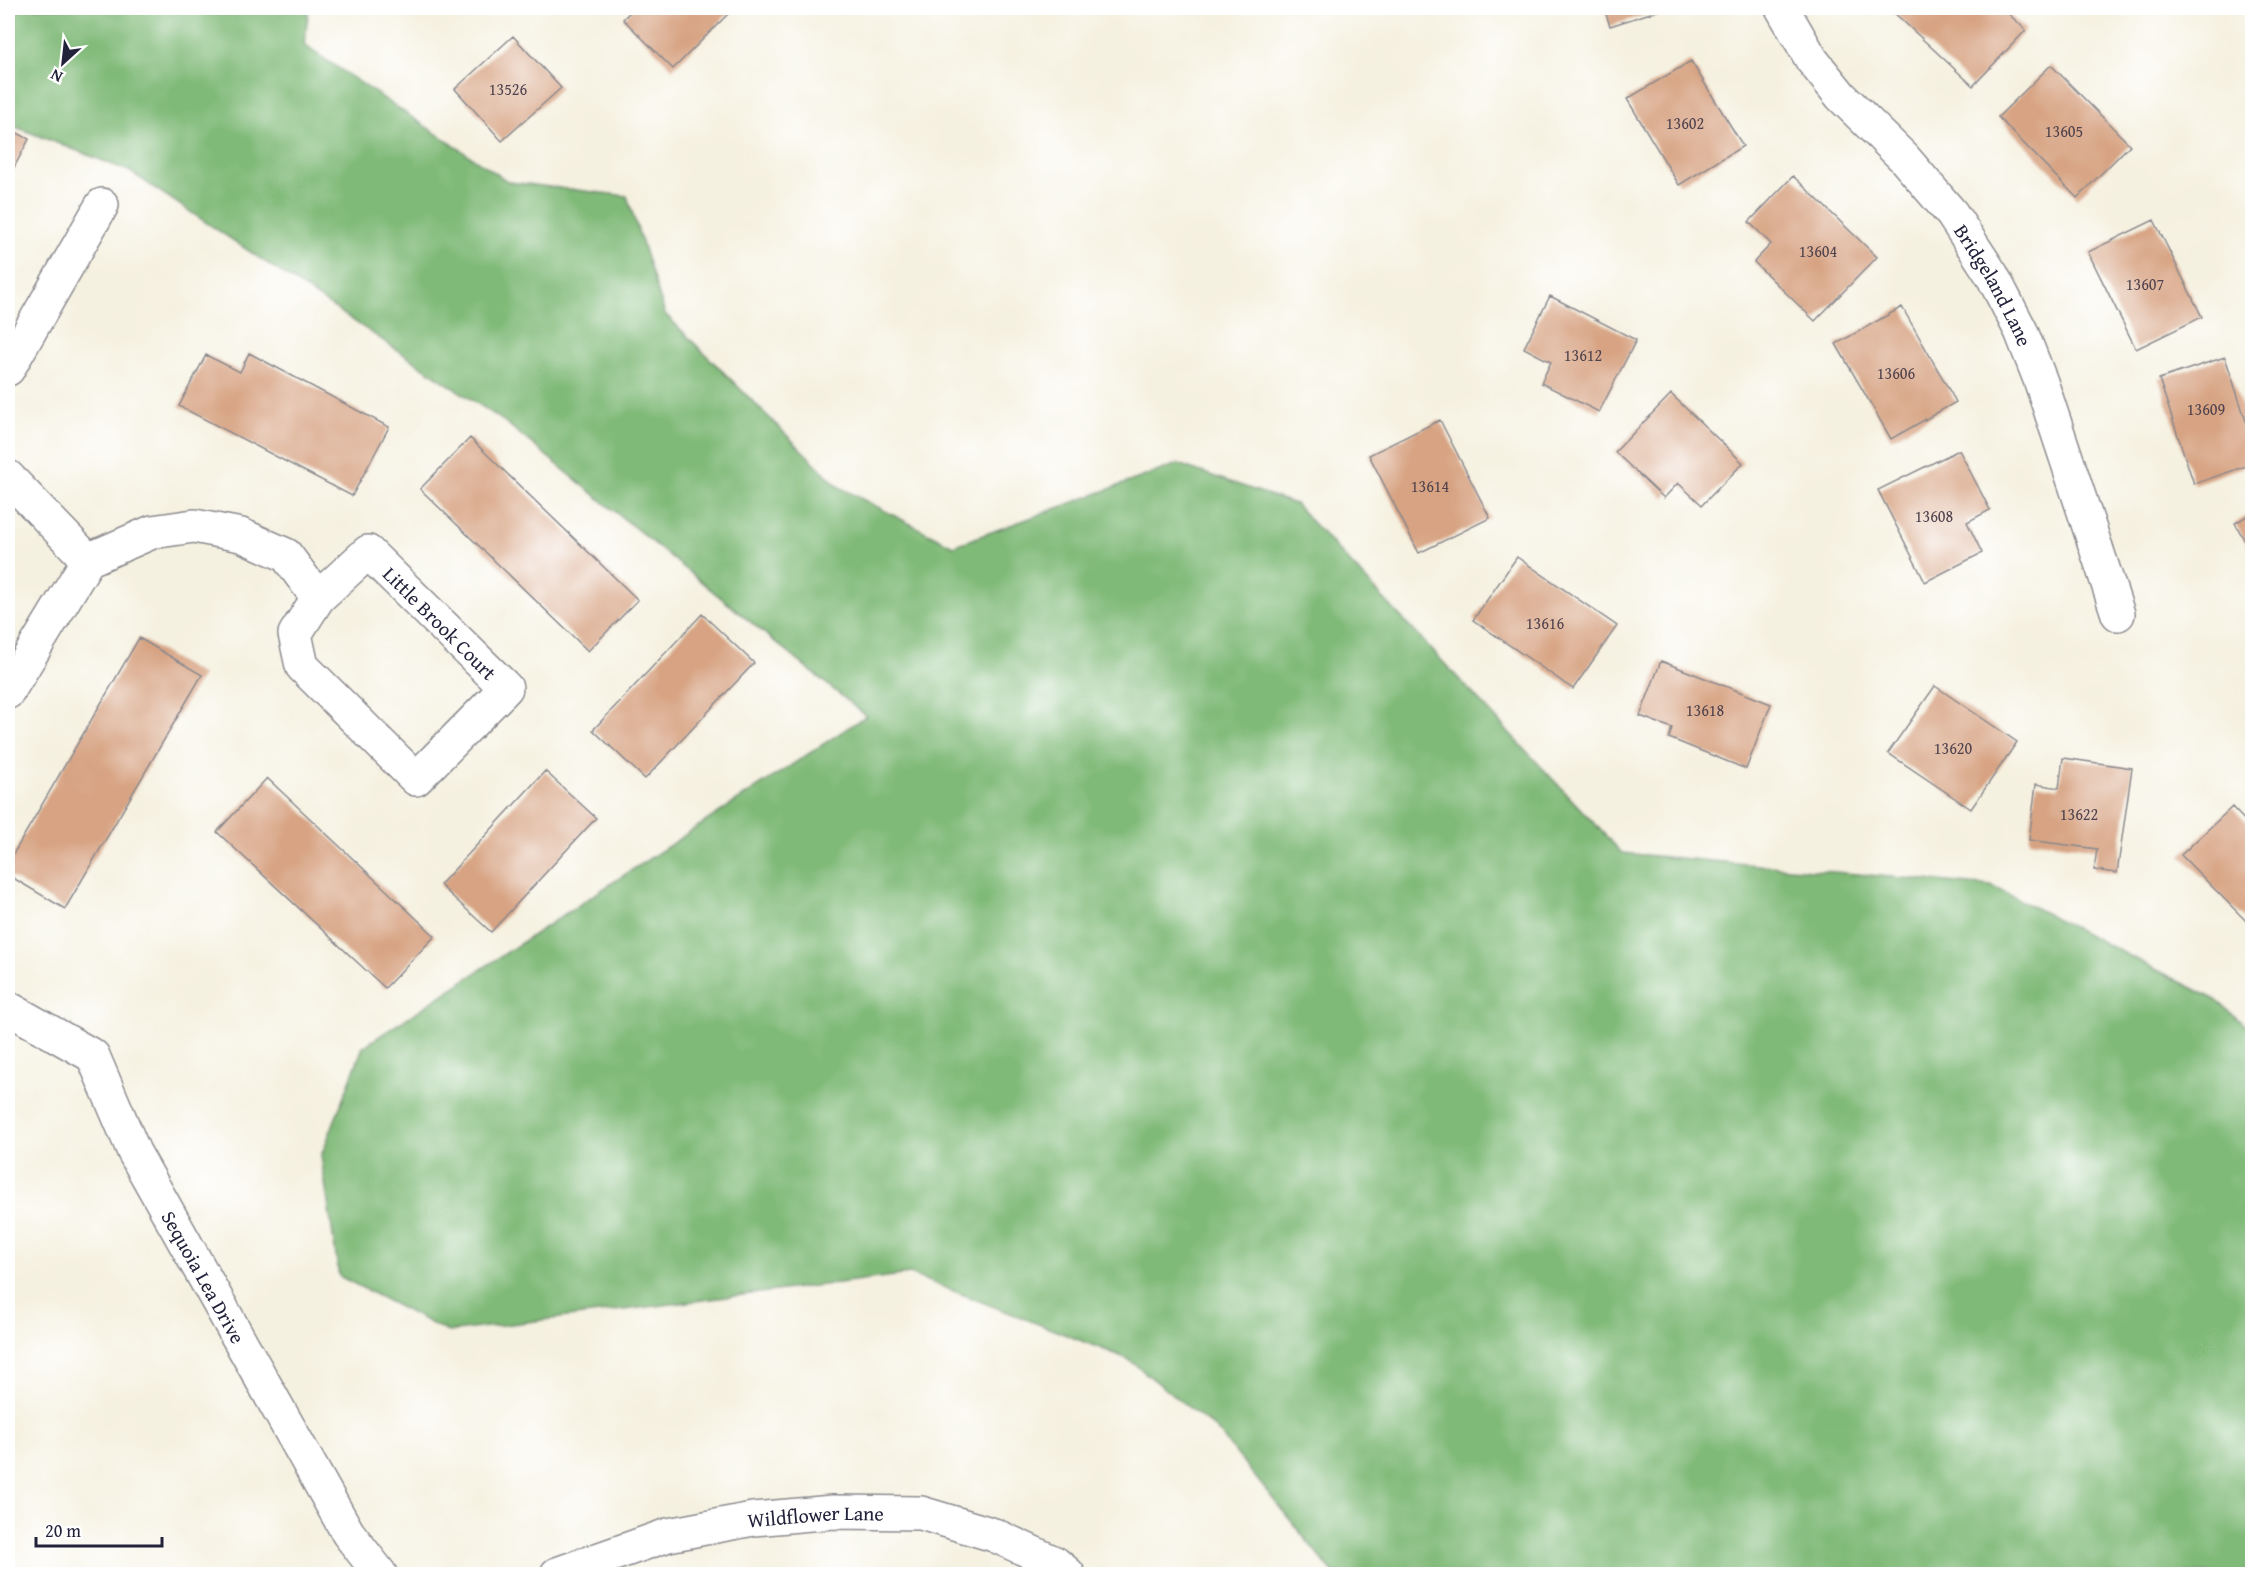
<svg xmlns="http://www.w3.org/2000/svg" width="2260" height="1582" viewBox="0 0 2260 1582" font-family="'Gentium Book Plus',serif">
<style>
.forest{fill:#80ba78;stroke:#516e5a;stroke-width:1.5}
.building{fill:#d7a382}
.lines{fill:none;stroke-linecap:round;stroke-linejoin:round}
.minor-casing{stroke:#8c8a8e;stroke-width:36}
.minor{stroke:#fff;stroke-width:33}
.labels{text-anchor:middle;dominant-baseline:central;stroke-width:5;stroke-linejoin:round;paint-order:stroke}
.number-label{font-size:16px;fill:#4f424d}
.street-label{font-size:20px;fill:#22223b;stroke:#fff}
</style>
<rect width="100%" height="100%" fill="#fff"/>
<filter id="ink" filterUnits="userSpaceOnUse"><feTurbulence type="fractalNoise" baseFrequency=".0167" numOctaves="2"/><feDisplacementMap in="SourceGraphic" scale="12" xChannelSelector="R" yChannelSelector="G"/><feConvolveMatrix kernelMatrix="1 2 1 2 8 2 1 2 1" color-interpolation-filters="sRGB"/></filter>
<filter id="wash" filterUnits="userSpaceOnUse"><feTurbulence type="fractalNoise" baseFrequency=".008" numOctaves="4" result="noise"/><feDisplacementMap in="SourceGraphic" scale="24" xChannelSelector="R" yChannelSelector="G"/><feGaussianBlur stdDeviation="1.35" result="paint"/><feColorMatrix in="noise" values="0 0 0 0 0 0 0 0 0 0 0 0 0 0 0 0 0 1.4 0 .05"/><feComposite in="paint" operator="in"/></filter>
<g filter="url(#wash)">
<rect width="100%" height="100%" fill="#f5f1e0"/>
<path class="forest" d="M8,8h301l-5,37 205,137 118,14 38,118 174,173 114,59 225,-82 117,40 327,349 370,33 224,114 36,31v543h-918l-117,-144 -89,-71 -218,-85 -462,58 -109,-56 -18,-120 42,-109 503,-331 -361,-294 -376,-251 -121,-47z"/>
<g id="blocks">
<path class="building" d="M634,8h100l-61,61 -50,-50z
M1604,8h62l-56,18z
M1889,8h113l24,22 -53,56z
M513,36l48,52 -59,53 -47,-52z
M1691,61l52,85 -64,39 -52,-86z
M2051,65l79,80 -53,53 -79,-81z
M8,128l21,11 -21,40z
M1793,176l84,81 -62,64 -61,-59 17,-18 -22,-22z
M2154,220l48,97 -66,32 -48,-97z
M1550,296l86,44 -37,72 -58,-29 10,-21 -27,-14z
M1902,307l54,95 -65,37 -55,-95z
M249,353l140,74 -37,69 -173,-90 27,-51 34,17z
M2225,357l27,82v25l-58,20 -35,-105z
M1671,394l72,69 -41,42 -24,-22 -14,15 -49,-46z
M1440,420l50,98 -71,35 -50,-98z
M470,438l168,162 -50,51 -168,-162z
M1959,450l31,60 -23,12 15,31 -57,29 -47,-92z
M2252,513v41l-17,-31z
M1517,557l100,69 -44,63 -100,-69z
M702,614l52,49 -109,116 -52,-49z
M139,638l63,37 -137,234 -57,-34v-12z
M1661,661l110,43 -25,65 -77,-31 3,-10 -32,-12z
M1935,686l82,56 -46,67 -83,-56z
M2063,758l69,10 -15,105 -23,-3 3,-21 -68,-9 7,-56 23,4z
M545,771l51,47 -105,114 -51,-47z
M267,778l168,158 -50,52 -168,-156z
M2232,807l20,21v97l-1,1 -70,-71z"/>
</g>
</g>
<g filter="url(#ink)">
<use href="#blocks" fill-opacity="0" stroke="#8c8a8e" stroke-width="1.5"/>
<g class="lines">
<g class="minor-casing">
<g id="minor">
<path id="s1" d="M1782,8l30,52 29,36 63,62 48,56 40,61 29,56 20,51 77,232"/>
<path d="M8,369l94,-164"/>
<path d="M8,477l80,83"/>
<path d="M368,552l138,136 -90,91 -114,-113 -7,-32 23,-36z"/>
<path d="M8,692l80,-132 64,-28 42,-6 47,9 45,20 32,43"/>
<path id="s2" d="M8,1008l85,48 41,96 214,381 32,41"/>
<path id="s3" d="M557,1574l111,-39 85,-16 80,-7 88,1 73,22 61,28 13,11"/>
</g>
</g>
<use href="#minor" class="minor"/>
</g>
</g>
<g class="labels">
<g class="number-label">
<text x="508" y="89">13526</text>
<text x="1685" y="123">13602</text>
<text x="2064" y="131">13605</text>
<text x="1818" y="251">13604</text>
<text x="2145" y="284">13607</text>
<text x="1583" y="355">13612</text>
<text x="1896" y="373">13606</text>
<text x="2206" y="409">13609</text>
<text x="1430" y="486">13614</text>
<text x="1934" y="516">13608</text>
<text x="1545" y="623">13616</text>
<text x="1705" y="710">13618</text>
<text x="1953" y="748">13620</text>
<text x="2079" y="814">13622</text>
</g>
<g class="street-label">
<text stroke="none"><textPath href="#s1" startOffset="351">Bridgeland Lane</textPath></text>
<text transform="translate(440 623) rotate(45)">Little Brook Court</text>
<text stroke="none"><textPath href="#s2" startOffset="345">Sequoia Lea Drive</textPath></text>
<text stroke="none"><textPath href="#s3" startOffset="267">Wildflower Lane</textPath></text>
</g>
</g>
<rect width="2260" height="1582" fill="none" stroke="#fff" stroke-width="30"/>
<g transform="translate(63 63) rotate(207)" stroke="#ffffff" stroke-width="4.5" paint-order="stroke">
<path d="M0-4.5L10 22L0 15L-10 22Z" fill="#22223b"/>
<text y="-9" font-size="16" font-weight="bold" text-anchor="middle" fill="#22223b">N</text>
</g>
<path d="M36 1537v9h126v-9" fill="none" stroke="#22223b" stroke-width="3"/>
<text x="45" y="1537" font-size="18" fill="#22223b" stroke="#ffffff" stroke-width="4.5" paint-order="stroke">20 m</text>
</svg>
